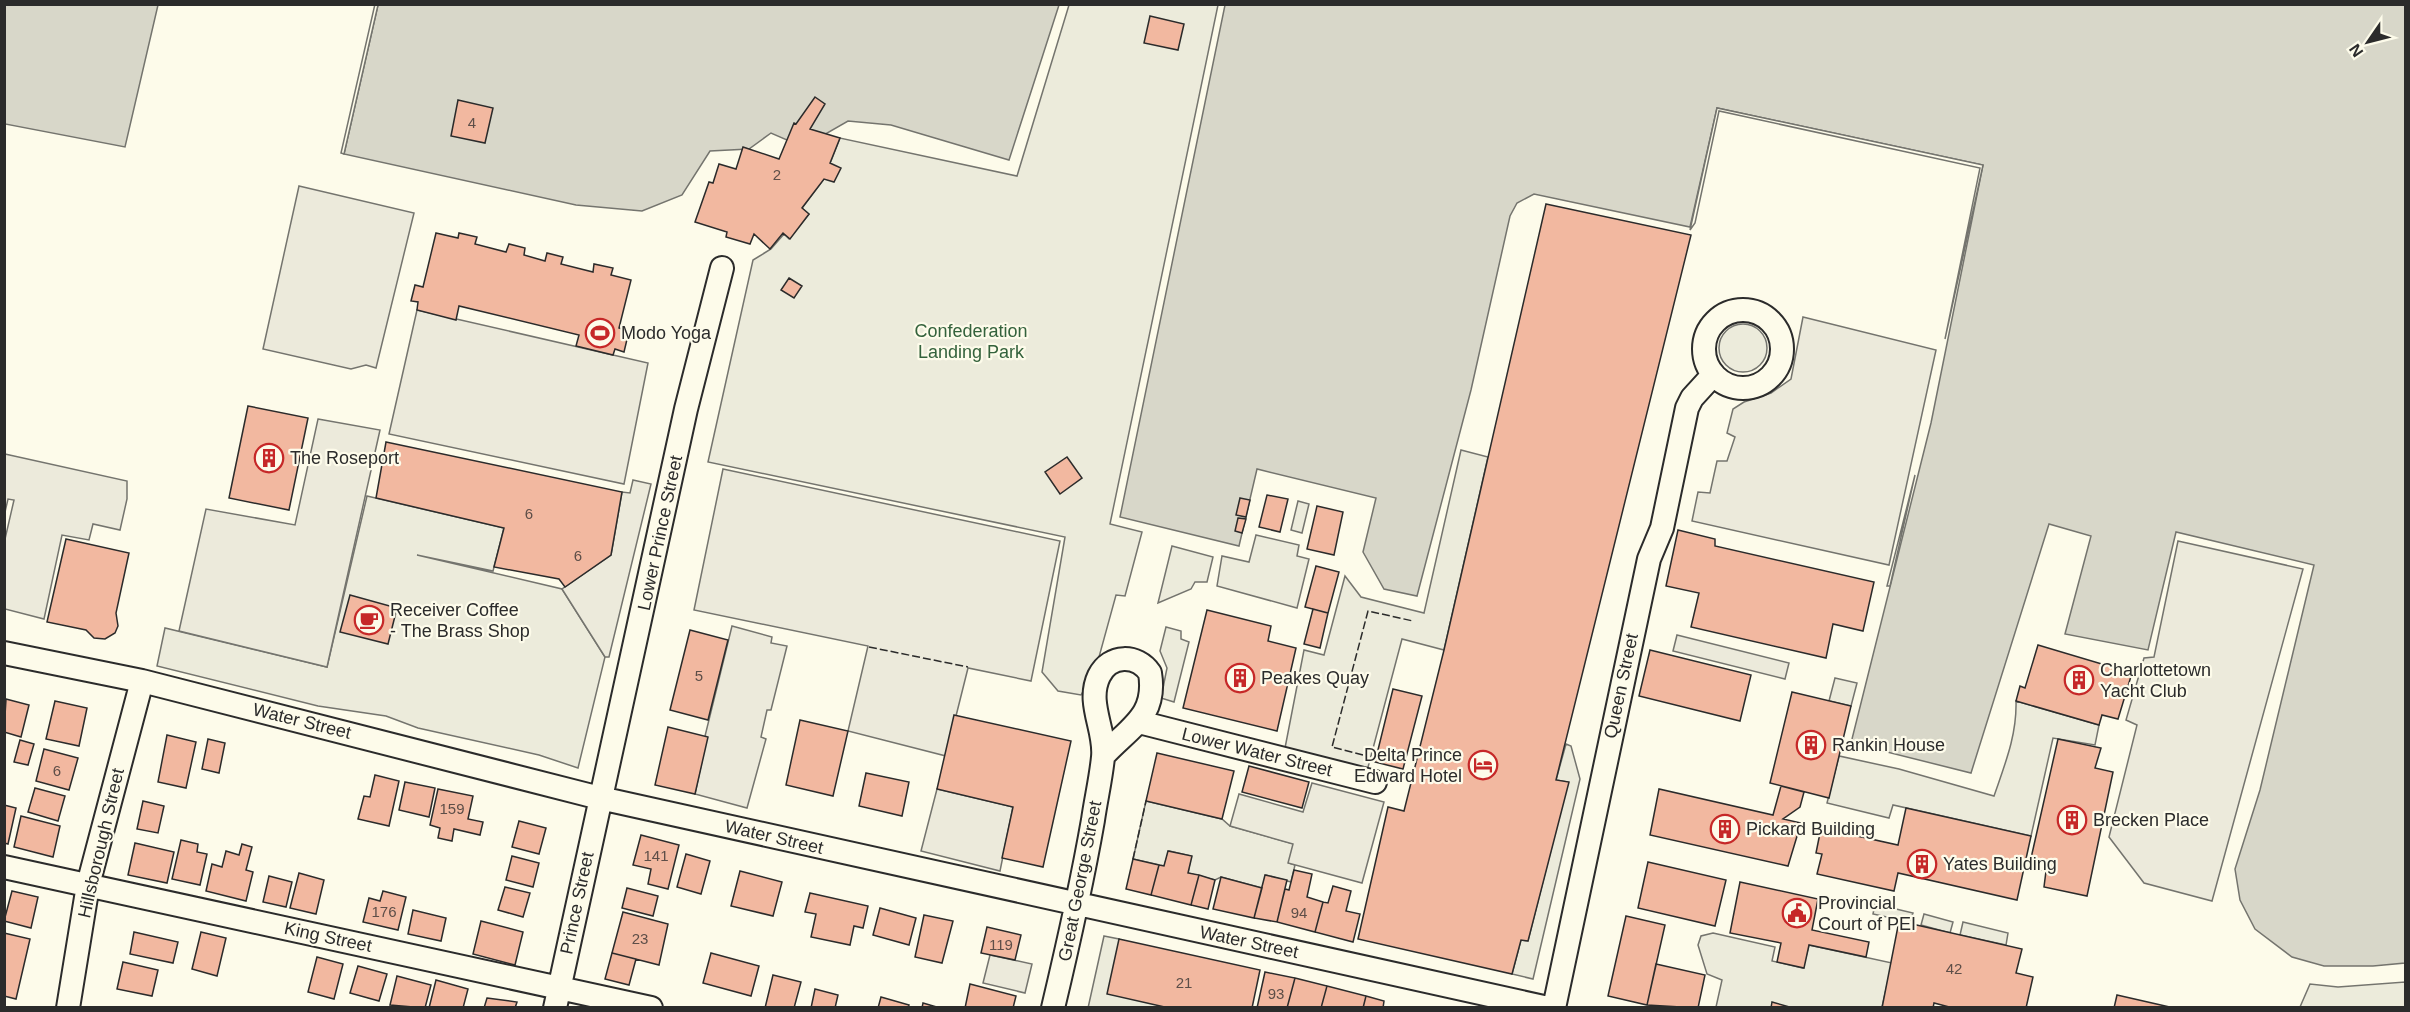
<svg xmlns="http://www.w3.org/2000/svg" width="2410" height="1012" viewBox="0 0 2410 1012" font-family="Arial,sans-serif">
<style>
.green{fill:#ecebdb;stroke:#74746e;stroke-width:1.5}
.parking{fill:#eceadb;stroke:#74746e;stroke-width:1.5}
.water{fill:#d8d7c9;stroke:#74746e;stroke-width:1.5}
.pier{fill:#fdfbea;stroke:#74746e;stroke-width:1.5}
.building{fill:#f2b8a0;stroke:#2b2b2b;stroke-width:1.5}
.lines{fill:none;stroke-linecap:round;stroke-linejoin:round}
.minor-casing{stroke:#2b2b2b;stroke-width:26}
.minor{stroke:#fdfbea;stroke-width:22}
.fence{stroke:#2b2b2b;stroke-width:1.5;stroke-dasharray:8 3;stroke-linecap:butt}
.labels{text-anchor:middle;dominant-baseline:central;stroke-width:4.5;stroke-linejoin:round;paint-order:stroke}
.number-label{font-size:15px;fill:#5d4e48}
.park-label{font-size:18px;fill:#34623c;stroke:#fdfbea}
.poi-label{font-size:18px;fill:#2b2b2b;stroke:#fdfbea;text-anchor:start}
.street-label{font-size:18px;fill:#2b2b2b;stroke:#fdfbea}
</style>
<rect width="100%" height="100%" fill="#fdfbea"/>
<path class="green" d="M1069,5h149l-108,519 32,8 -17,64 -9,-1 -20,73 -15,27 -23,-4 -16,-19 23,-135 -357,-75 45,-202 18,-11 13,-15 5,5 20,-25 -7,-6 22,-29 16,-41 177,38z
M1719 348a24 24 0 1 1 48 0a24 24 0 1 1-48 0Z
M1461,450l27,7 -44,193 -42,-11 -35,132 -82,-23 19,-98 20,5 21,-79 16,21 63,16z
M367,496l137,32 -11,43 -76,-16 145,34 43,68 -27,111 -39,-13 -121,-27 -32,-12 -68,-10 -161,-40 8,-38 162,39z
M1298,501l11,3 -7,29 -11,-3z
M1256,535l43,10 -2,11 12,3 -12,49 -80,-22 5,-30 27,6z
M1172,546l41,11 -6,25h-12l-4,7 -33,14z
M1166,627l15,4v8l8,3 -15,60 -13,-4 6,-30 -7,-17z
M1835,678l22,5 -6,23 -22,-5z
M2016,701l83,24 -4,20 -42,-7 -22,98 -138,-31 -4,13 -62,-15 12,-47 60,13 95,27c11,-32 23,-61 22,-95z
M1566,744l5,2 9,33 -47,200 -21,-5 9,-34 7,1 40,-159 -12,-2z
M1146,801l76,18 8,7 64,18 -5,19 6,2 -4,17 -25,-7 -4,13 -41,-11 -6,3 -27,-7 3,-17 -22,-5 -5,15 -31,-7z
M1875,904l38,9 -3,9 -37,-8z
M1924,914l29,8 -3,11 -29,-8z
M1963,922l45,11 -2,12 -46,-10z
M1713,933l62,14 -3,14 31,7 6,-23 83,18 -10,44h-166l6,-27 -15,-6 -9,-29 3,-9z
M1104,936l15,3 50,68 -81,1z
M2405,982v25h-105l10,-23 28,3z"/>
<path class="parking" d="M299,186l115,27 -38,155 -10,-3 -15,4 -88,-20z
M417,310l231,53 -24,121 -235,-50z
M1803,317l133,33 -47,215 -197,-44 6,-29 12,1 7,-32h10l8,-24 -8,-4 6,-24 11,-7 27,-9 20,-14z
M318,419l62,11 -53,237 -148,-36 27,-122 89,16z
M5,454l122,27v18l-7,31 -27,-6 -4,16 -27,-5 -18,84 -39,-10v-70l9,-39 -6,-1 -3,13z
M723,469l337,72 -29,140 -63,-13 -22,88 -98,-25 20,-85 -174,-36z
M633,480l18,4 -42,173h-4l-43,-68 49,-34 11,-63 8,1z
M2178,541l125,28 -91,332 -68,-18 -35,-46 28,-112 -11,-5 18,-62 10,-1z
M732,626l40,11 -1,6 16,3 -16,64h-4l-6,27 5,2 -19,69 -52,-14 12,-57 -2,-1z
M1677,635l112,28 -4,16 -112,-28z
M1312,783l72,19 -22,81 -74,-20 5,-19 -63,-18 9,-32 64,18z
M937,789l76,18 -13,64 -79,-20z
M990,955l42,9 -7,29 -42,-10z"/>
<path class="water" d="M4,5h154l-33,142 -120,-23z
M378,5h681l-50,155 -118,-35 -43,-4 -45,26 -32,-14 -22,16 -39,2 -28,44 -40,16 -66,-6 -232,-51z
M1225,5h1180v958l-32,3h-49l-32,-9 -37,-28 -15,-29 -5,-31 25,-79 54,-225 -138,-33 -28,118 -83,-16 26,-98 -42,-12 -78,249 -120,-30 80,-320 52,-258 -266,-57 -27,119 -156,-33 -17,9 -7,13 -39,174 -54,206 -33,-7 -21,-37 13,-54 -119,-29 -18,77 -119,-29z"/>
<path class="pier" d="M375,4l3,1 -34,149 -3,-1z
M1717,108l266,57 -38,174 35,-171 -261,-57 -24,112 -5,7z
M1915,475l-25,111h-3z"/>
<path class="building" d="M1150,16l34,8 -6,26 -34,-7z
M815,97l10,7 -15,25 30,9 -10,25 11,5 -7,14 -10,-3 -22,29 7,6 -19,25 -7,-6 -13,16 -16,-15 -4,10 -24,-7 1,-5 -32,-10 14,-40 4,1 6,-19 17,5 7,-22 36,12 15,-36 2,1z
M458,100l35,8 -8,35 -34,-7z
M1546,204l145,31 -135,545 13,2 -41,159 -7,-1 -9,34 -154,-35 30,-132 16,4 40,-161z
M436,233l22,5 1,-5 18,4 -2,7 31,8 3,-8 16,4 -1,7 21,6 2,-8 16,4 -2,7 32,8 1,-8 19,4 -2,7 20,5 -12,48 10,3 -5,21 -9,-3 -2,6 -37,-9 3,-11 -120,-29 -3,14 -39,-10 1,-8 -7,-1 4,-16 8,2z
M789,278l13,8 -8,12 -13,-8z
M248,406l60,12 -19,92 -60,-12z
M386,442l236,50 -11,63 -46,32 -6,-8 -65,-12 10,-39 -128,-30z
M1067,457l15,21 -22,16 -15,-22z
M1267,495l21,4 -8,33 -21,-5z
M1240,498l10,2 -4,17 -10,-2z
M1317,506l26,6 -9,43 -27,-6z
M1238,518l8,1 -4,14 -7,-2z
M1678,530l37,9v7l159,36 -11,49 -30,-7 -7,34 -135,-31 8,-34 -33,-7z
M66,539l63,14 -13,60 2,13 -3,7 -10,6 -11,-1 -8,-8 -39,-8z
M1316,566l23,6 -11,41 -23,-6z
M350,595l47,13 -9,36 -48,-12z
M1313,609l15,4 -8,35 -16,-4z
M1207,610l64,16 -3,15 28,7 -19,83 -94,-23z
M690,630l38,10 -20,80 -38,-10z
M2038,645l94,28 -14,46 -16,-4 -3,10 -83,-24 4,-15 5,2z
M1650,650l101,25 -11,46 -101,-25z
M1393,689l29,7 -19,73 -28,-7z
M1792,692l59,14 -22,92 -59,-15z
M6,699l23,6 -8,32 -17,-5z
M55,701l32,7 -8,38 -33,-7z
M954,715l117,26 -28,126 -41,-9 11,-51 -76,-18z
M800,720l48,11 -15,65 -47,-11z
M668,727l40,10 -13,57 -40,-9z
M167,735l29,7 -10,46 -28,-6z
M208,739l17,4 -6,30 -17,-4z
M2058,739l43,9 -6,20 18,4 -26,124 -43,-9 2,-16 -17,-4z
M20,740l14,4 -6,21 -14,-3z
M44,749l34,9 -9,32 -33,-9z
M1157,753l77,18 -12,48 -76,-18z
M1249,766l60,16 -7,26 -60,-16z
M866,773l43,9 -7,34 -43,-10z
M375,775l24,6 -10,45 -31,-7 6,-23 6,1z
M405,782l30,6 -6,29 -30,-7z
M1781,786l23,6 -4,15 -17,12 18,4 -13,43 -138,-31 9,-46 114,26z
M35,788l30,8 -7,25 -30,-9z
M438,789l35,7 -5,23 15,3 -3,13 -26,-6 -2,12 -14,-3 2,-10 -10,-3z
M143,801l21,5 -6,27 -21,-4z
M4,805l12,3 -8,36 -4,-1z
M1906,808l125,28 -14,64 -119,-27 -4,18 -77,-17 5,-20 -6,-1 5,-25 77,17z
M21,816l39,10 -7,31 -39,-10z
M519,821l27,7 -7,26 -27,-7z
M641,835l38,10 -11,44 -20,-5 3,-15 -18,-4z
M181,840l17,4 -1,8 10,2 -7,31 -28,-6z
M135,843l39,9 -7,31 -39,-8z
M242,844l10,3 -6,23 7,2 -7,29 -40,-10 6,-27 10,3 4,-16 13,4z
M1168,851l24,5 -4,17 11,2 -8,30 -40,-10 8,-30 5,1z
M686,854l24,7 -9,33 -24,-7z
M512,856l27,7 -6,24 -27,-7z
M1133,859l26,6 -8,30 -25,-6z
M1648,862l78,18 -11,46 -77,-18z
M1294,870l18,4 -5,23 16,5 -8,30 -38,-10 8,-33 4,1z
M740,871l42,11 -9,34 -42,-10z
M299,873l25,7 -8,34 -26,-6z
M1199,875l16,5 -7,29 -17,-4z
M1265,875l22,5 -10,42 -23,-4z
M269,876l23,6 -6,25 -23,-5z
M1221,877l41,11 -8,30 -41,-9z
M1740,882l78,17 -6,31 57,12 -3,15 -57,-12 -5,23 -27,-6 4,-19 -51,-10z
M1333,886l18,5 -5,20 14,3 -7,28 -38,-10 8,-30 5,1z
M505,887l25,6 -7,24 -25,-7z
M627,888l31,8 -5,20 -31,-8z
M12,891l26,6 -7,31 -27,-7z
M383,891l23,6 -8,33 -35,-8 6,-24 11,3z
M810,893l58,13 -5,22 -9,-2 -4,19 -39,-8 5,-23 -11,-2z
M880,908l36,10 -7,27 -36,-10z
M413,910l33,8 -5,23 -33,-7z
M623,912l45,12 -9,41 -47,-12z
M924,915l29,6 -11,42 -27,-6z
M1626,916l39,9 -18,80 -39,-9z
M481,921l42,11 -8,33 -42,-11z
M1899,921l123,28 -6,24 17,4 -7,31h-73l-19,-5 -1,5h-51z
M987,927l34,8 -6,25 -34,-7z
M134,932l44,10 -5,21 -43,-9z
M201,932l25,6 -9,38 -25,-7z
M4,933l26,6 -14,60 -12,-3z
M1119,939l141,31 -8,38h-83l-62,-14z
M612,953l24,6 -7,26 -24,-6z
M711,953l48,13 -8,30 -48,-13z
M317,957l26,7 -9,35 -26,-7z
M123,962l35,8 -6,26 -35,-7z
M1656,964l49,11 -7,33 -51,-3z
M358,966l29,8 -8,27 -29,-8z
M1265,972l30,6 -8,30h-30z
M773,975l28,7 -7,26h-29z
M397,976l34,9 -6,23 -35,-3z
M1295,978l32,8 -6,22h-34z
M436,980l32,9 -5,19h-34z
M970,984l46,12 -3,12h-48z
M1327,986l39,10 -3,12h-42z
M815,989l23,6 -3,13h-24z
M2117,995l57,13h-60z
M1366,996l18,5 -1,7h-20z
M881,997l28,8 -1,3h-30z
M487,998l30,4 -2,6h-31z
M1772,1002l21,6h-22z
M923,1003l17,5h-18z"/>
<g class="lines">
<g class="minor-casing">
<path id="minor" d="M1704 349a39 39 0 1 1 78 0a39 39 0 1 1-78 0Z
M4,653l138,28 458,117 948,210
M1139,722l236,60
M4,867l647,141
M68,1008l20,-123 54,-204
M555,1008l131,-599 36,-141
M1053,1008c15,-63 29,-125 40,-188 3,-21 8,-42 10,-63 3,-27 -17,-54 -4,-81 11,-22 38,-22 51,-3 7,43 -20,54 -46,82
M1554,1008l95,-449 13,-31 25,-120 5,-10 21,-23"/>
</g>
<use href="#minor" class="minor"/>
<path class="fence" d="M869,647l99,20
M1363,755l-31,-8 36,-136 45,10
M1133,859l13,-58"/>
</g>
<defs>
<g id="stadium-ring" transform="scale(1.5)"><circle r="9.5" fill="#fdfbea" stroke="#c62828" stroke-width="1.5"/><path d="M0-5a6.5 5 0 1 0 0 10a6.5 5 0 1 0 0-10ZM-3.5-1.8h7v3.6h-7Z" fill="#c62828"/></g>
<g id="building-ring" transform="scale(1.5)"><circle r="9.5" fill="#fdfbea" stroke="#c62828" stroke-width="1.5"/><path d="M-4-6H4V6H1V3H-1V6H-4ZM-2.5-4.3h1.7v1.8h-1.7ZM.8-4.3h1.7v1.8H.8ZM-2.5-1h1.7V.8h-1.7ZM.8-1h1.7V.8H.8Z" fill="#c62828"/></g>
<g id="cafe-ring" transform="scale(1.5)"><circle r="9.5" fill="#fdfbea" stroke="#c62828" stroke-width="1.5"/><path d="M-5.5-4.5H6V0H3Q3 3.5 0 3.5H-2.5Q-5.5 3.5-5.5 0ZM3-3.2v2h1.7v-2ZM-6 4.5H4V6H-6Z" fill="#c62828"/></g>
<g id="hotel-ring" transform="scale(1.5)"><circle r="9.5" fill="#fdfbea" stroke="#c62828" stroke-width="1.5"/><path d="M-6-4.5h1.5V1H6V5H4.5V3h-9V5H-6ZM-4 0a1.8 1.8 0 1 1 3.6 0ZM.5 0V-2.5h3Q6-2.5 6 0Z" fill="#c62828"/></g>
<g id="civic-ring" transform="scale(1.5)"><circle r="9.5" fill="#fdfbea" stroke="#c62828" stroke-width="1.5"/><path d="M-.6-6.5H3V-4.5H.6V-3L4-1V1h2V6H-6V1h2V-1L-.6-3ZM-1.2 2.5V6h2.4V2.5Z" fill="#c62828"/></g>
</defs>
<g fill-rule="evenodd">
<use href="#stadium-ring" x="600" y="333"/>
<use href="#building-ring" x="269" y="458"/>
<use href="#cafe-ring" x="369" y="620"/>
<use href="#building-ring" x="1240" y="678"/>
<use href="#building-ring" x="2079" y="680"/>
<use href="#building-ring" x="1811" y="745"/>
<use href="#hotel-ring" x="1483" y="765"/>
<use href="#building-ring" x="2072" y="820"/>
<use href="#building-ring" x="1725" y="829"/>
<use href="#building-ring" x="1922" y="864"/>
<use href="#civic-ring" x="1797" y="913"/>
</g>
<g class="labels">
<g class="number-label">
<text x="472" y="122">4</text>
<text x="777" y="174">2</text>
<text x="529" y="513">6</text>
<text x="578" y="555">6</text>
<text x="699" y="675">5</text>
<text x="57" y="770">6</text>
<text x="452" y="808">159</text>
<text x="656" y="855">141</text>
<text x="384" y="911">176</text>
<text x="1299" y="912">94</text>
<text x="640" y="938">23</text>
<text x="1001" y="944">119</text>
<text x="1954" y="968">42</text>
<text x="1184" y="982">21</text>
<text x="1276" y="993">93</text>
</g>
<g class="park-label">
<text x="971" y="331">Confederation<tspan x="971" dy="21">Landing Park</tspan></text>
</g>
<g class="poi-label">
<text x="621" y="333">Modo Yoga</text>
<text x="290" y="458">The Roseport</text>
<text x="390" y="610">Receiver Coffee<tspan x="390" dy="21">- The Brass Shop</tspan></text>
<text x="2100" y="670">Charlottetown<tspan x="2100" dy="21">Yacht Club</tspan></text>
<text x="1261" y="678">Peakes Quay</text>
<text x="1832" y="745">Rankin House</text>
<text x="1462" y="755" text-anchor="end">Delta Prince<tspan x="1462" dy="21">Edward Hotel</tspan></text>
<text x="2093" y="820">Brecken Place</text>
<text x="1746" y="829">Pickard Building</text>
<text x="1943" y="864">Yates Building</text>
<text x="1818" y="903">Provincial<tspan x="1818" dy="21">Court of PEI</tspan></text>
</g>
<g class="street-label">
<text transform="translate(660 533) rotate(-78)">Lower Prince Street</text>
<text transform="translate(1621 686) rotate(-78)">Queen Street</text>
<text transform="translate(302 721) rotate(14)">Water Street</text>
<text transform="translate(1257 752) rotate(14)">Lower Water Street</text>
<text transform="translate(774 837) rotate(13)">Water Street</text>
<text transform="translate(101 843) rotate(-77)">Hillsborough Street</text>
<text transform="translate(1080 881) rotate(-79)">Great George Street</text>
<text transform="translate(577 903) rotate(-78)">Prince Street</text>
<text transform="translate(328 937) rotate(12)">King Street</text>
<text transform="translate(1249 942) rotate(12)">Water Street</text>
</g>
</g>
<rect width="2410" height="1012" fill="none" stroke="#2b2b2b" stroke-width="12"/>
<g transform="translate(2368 42) rotate(235)" stroke="#fdfbea" stroke-width="4.5" paint-order="stroke">
<path d="M0-4.5L10 22L0 15L-10 22Z" fill="#2b2b2b"/>
<text y="-9" font-size="16" font-weight="bold" text-anchor="middle" fill="#2b2b2b">N</text>
</g>
</svg>
